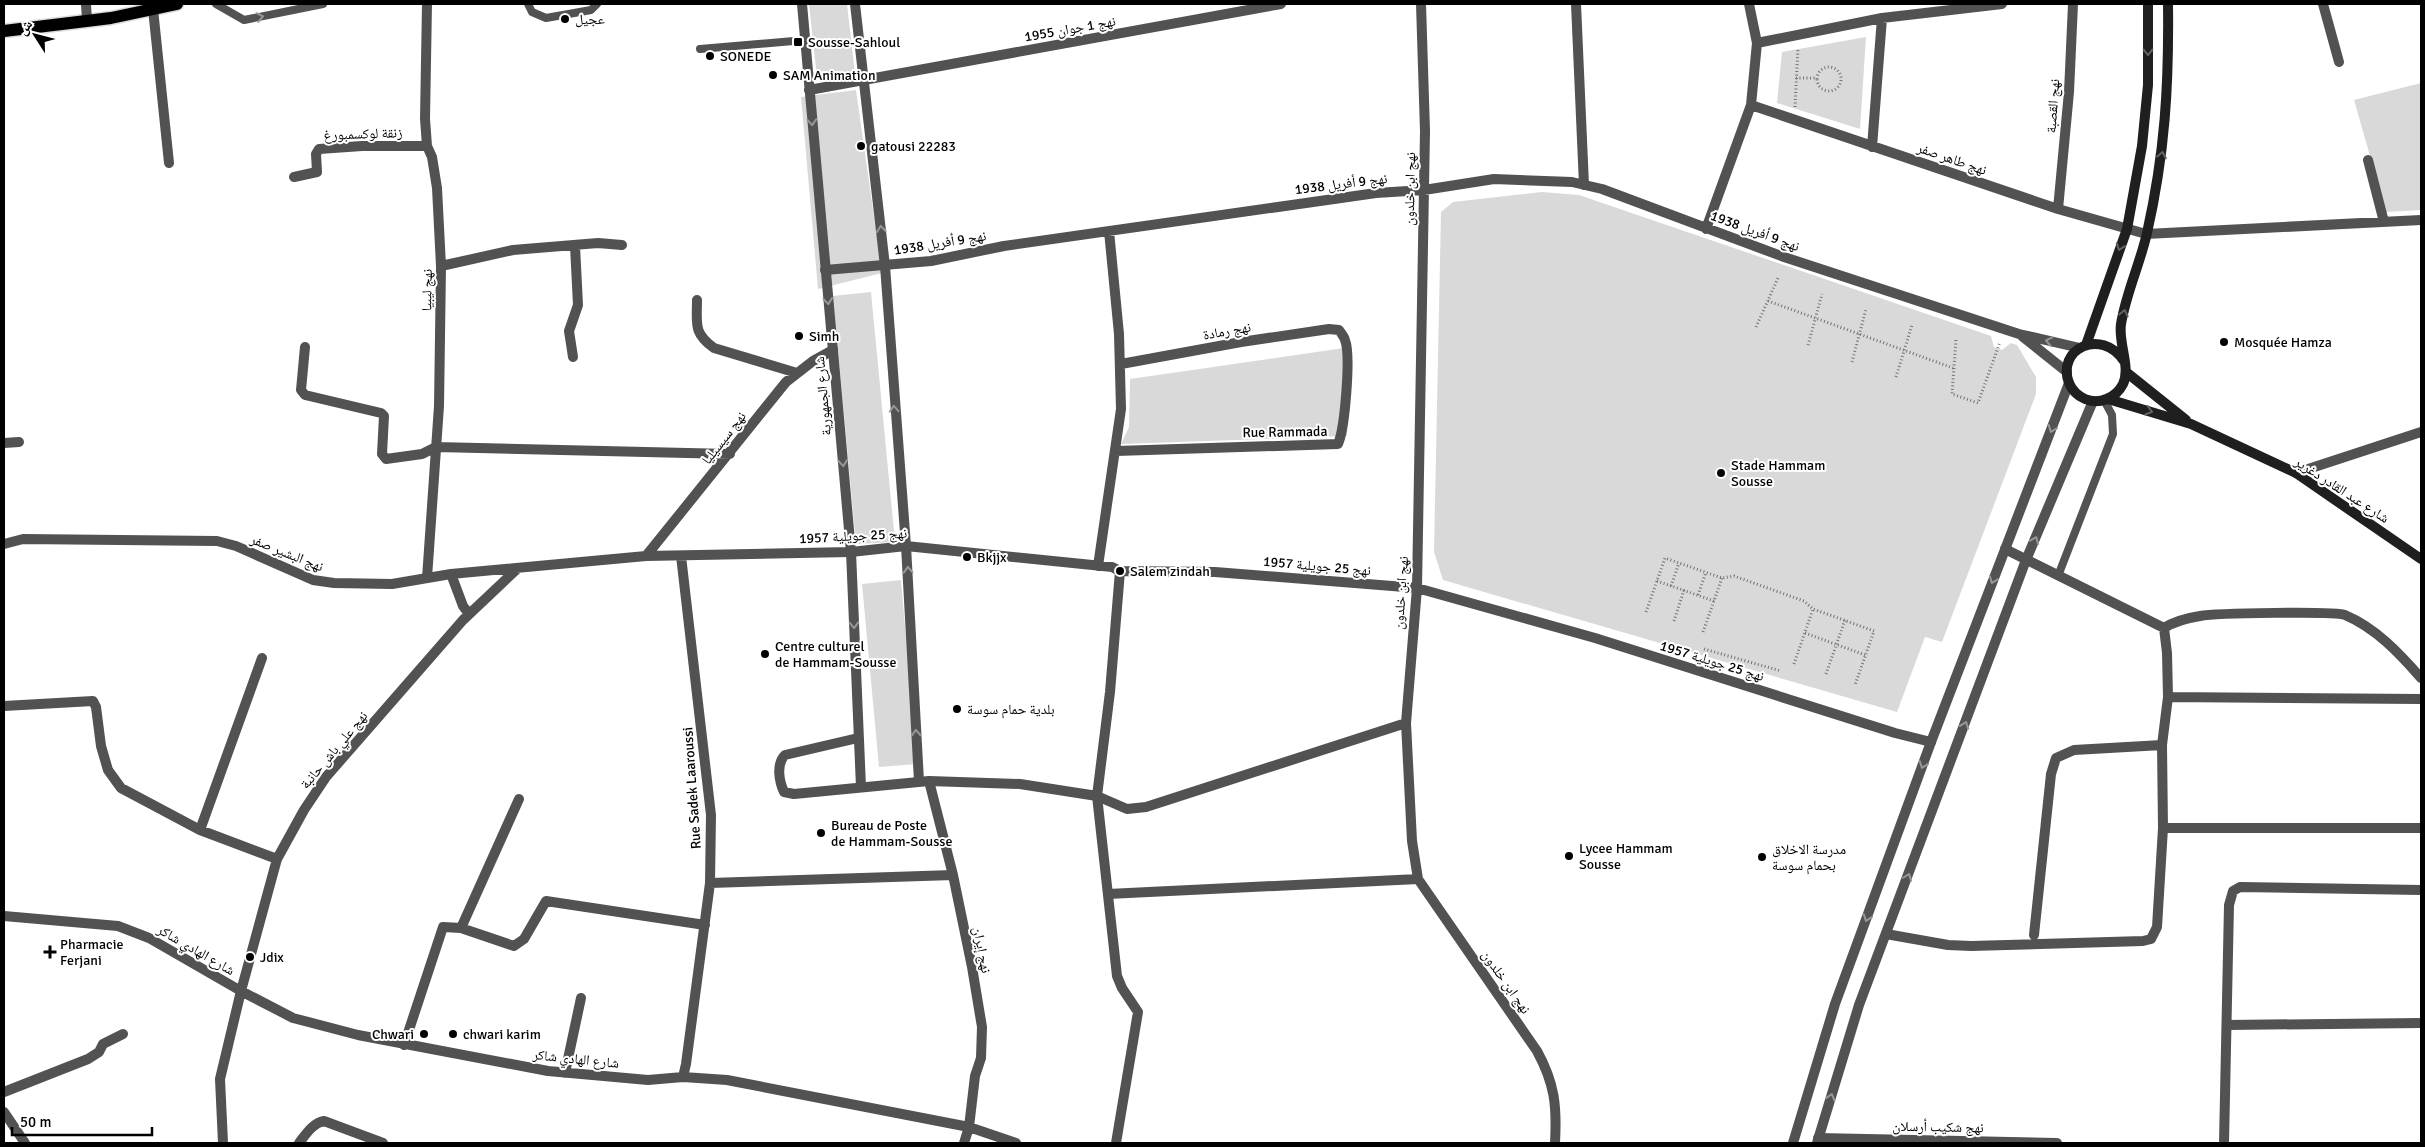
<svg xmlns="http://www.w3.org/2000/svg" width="2425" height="1147" viewBox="0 0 2425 1147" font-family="Signika,'Noto Naskh Arabic',sans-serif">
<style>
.green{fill:#d9d9d9}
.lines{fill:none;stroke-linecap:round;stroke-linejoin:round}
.primary-casing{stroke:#dbdbdb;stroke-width:15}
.path{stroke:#747474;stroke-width:3;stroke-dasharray:1 2.5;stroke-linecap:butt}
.service{stroke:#525252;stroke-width:8}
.minor{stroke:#525252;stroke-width:10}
.tertiary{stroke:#525252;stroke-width:10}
.secondary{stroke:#1f1f1f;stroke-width:10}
.primary{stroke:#000;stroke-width:12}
.oneway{stroke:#979797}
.oneway2{stroke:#626262}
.poi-dot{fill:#000;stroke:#fff;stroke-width:2}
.labels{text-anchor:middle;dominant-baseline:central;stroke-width:4;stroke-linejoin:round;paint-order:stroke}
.poi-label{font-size:14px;fill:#000;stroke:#fff;text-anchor:start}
.street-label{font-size:14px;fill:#000;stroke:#fff}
</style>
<rect width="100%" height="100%" fill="#fff"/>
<path class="green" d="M809,4h38l8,70 -38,4z
M1866,37l-6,92 -83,-26 5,-51z
M2421,83v127l-35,2 -32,-112z
M856,90l26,183 -64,16 -17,-192z
M1542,192l37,3 412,141 3,11 8,3 9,-7 6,2 19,32v17l-94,248 -17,-5 -28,75 -454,-132 -9,-28 7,-340 12,-10z
M871,292l24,250 -39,2 -23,-248z
M1351,347l-4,89 -226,8 8,-17 1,-48z
M901,580l16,184 -38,3 -17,-183z"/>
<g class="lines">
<g class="primary-casing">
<path id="primary" d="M4,31l107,-13 66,-14"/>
</g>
<path class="path" d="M1817 79a12 12 0 1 1 24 0a12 12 0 1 1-24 0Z
M1796,78h21
M1795,107l3,-59
M1768,301l185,67
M1756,327l22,-49
M1956,340l-4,54 26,9 22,-61
M1808,345l14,-51
M1852,362l14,-53
M1896,377l16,-52
M1657,581l57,20
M1671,586l8,-23
M1698,595l8,-23
M1646,612l19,-54 57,20 12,-2 70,25 9,8 61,22 -19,54
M1674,621l10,-31
M1703,632l19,-54
M1805,633l60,22
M1704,649l77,22
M1794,664l19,-55
M1826,674l19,-54"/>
<path class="service" d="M216,4l28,16 79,-16
M528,4l4,8 14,6 45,-8 6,-6
M700,49l105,-9
M2058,576l55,-142 -1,-19 -8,-15"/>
<path class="minor" d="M86,4l1,16
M427,4l-2,115 2,27 5,11 5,31 4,78 -2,140 -12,172
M1421,4l4,127 -8,457 -11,135 6,118 6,38 119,172c18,33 20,55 18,92
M1576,4l8,181
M2323,4l16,58
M153,9l16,154
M1757,43l125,-25 120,-14
M809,90l472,-86
M1751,105l307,104 88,25 275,-14
M1872,147l10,-129
M2368,160l16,62
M294,177l23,-5 -1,-18 3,-5 43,-3h65
M2058,209l11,-117 4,-88
M1706,229l45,-124 6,-62 -8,-39
M441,266l72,-16 85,-7 24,2
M825,270l106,-9 73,-15 372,-53 48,-3 70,-11 78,3 30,7 182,68 235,77 61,14
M697,300c0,24 -4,33 17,48l83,25
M2022,336l45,36
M305,347l-4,43 4,5 76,18 3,3 -2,38 4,5 36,-5 14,-7 294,7
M573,357l-4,-26 9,-26 -3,-59
M4,443l15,-1
M1116,451l222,-7c7,-16 13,-89 7,-104 -1,-4 -4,-7 -6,-10l-10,-1 -88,13 -120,22
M2296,473l125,-41
M4,544l19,-5 194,2 19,5 77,34 21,3 58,1 59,-10 195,-18 205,-4 55,-6 206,21 8,4 95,1 202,16 178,50 300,95 36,9
M646,556l140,-174 27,-21 20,-11
M681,556l30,259 -1,68 -24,181 -3,13
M1098,566l23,-157 -2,-75 -10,-103
M451,574l12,32 6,8
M2164,628c11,-7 23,-10 36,-12 15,-3 136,-5 145,-1 31,13 55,39 76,63
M2168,697l253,2
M4,706l89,-5 3,6 5,39 7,24 13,18 79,42 77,29
M858,738l-73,17c-9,9 -6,26 -1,37l10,2 135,-13 91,3 77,12 30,13 19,-2 260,-84
M929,781l24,94 19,92 10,60 -1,31 -6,18 -6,51 -5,16
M2163,828h258
M200,830l62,-172
M710,883l243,-8
M1108,894l310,-15
M4,916l114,10 31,12 92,53 52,27 65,17 190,36 100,9 35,-3 44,3 242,47 47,16
M461,928l58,-129
M1886,934l62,11 23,1 172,-5 8,-2 6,-12 6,-99 -1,-83 6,-48 -1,-44 -3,-25 -159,-79
M2034,935l17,-161 5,-16 18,-8 88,-5
M2227,1025l194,-2
M404,1045l39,-118 18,1 53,18 10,-7 22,-38 159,24
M565,1073l16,-75
M4,1092l84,-33 11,-7 4,-8 20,-10
M4,1112l21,31
M1818,1138l239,5
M223,1143l-3,-64 21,-88 36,-132 27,-49 22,-33 137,-157 55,-52
M299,1143c7,-9 14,-20 25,-22l59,22
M1116,1143l22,-131 -16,-24 -5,-12 -20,-180 13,-104 10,-121
M2224,1143l5,-238 4,-14 7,-4 181,3"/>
<path class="tertiary" d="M802,4l49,548 10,235
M855,4l30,262 21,280 13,235
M1793,1143l42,-139 96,-262 138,-359
M1817,1143l42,-138 167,-445 67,-159"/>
<path class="secondary" d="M2086,345l41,-116 15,-83 6,-61v-81
M2124,361c-23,-34 -68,-12 -55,22 3,7 9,13 16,16 14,6 31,-1 38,-15 8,-17 -5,-41 -2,-60 5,-31 19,-60 26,-91 18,-80 22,-147 21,-229
M2126,372l60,48
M2108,399l83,25 105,49 125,86"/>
<use href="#primary" class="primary"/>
</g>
<defs><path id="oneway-chevron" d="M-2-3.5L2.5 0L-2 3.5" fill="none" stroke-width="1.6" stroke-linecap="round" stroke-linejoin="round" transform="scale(1.25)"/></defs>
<g class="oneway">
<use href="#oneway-chevron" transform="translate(260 17) rotate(-11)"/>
<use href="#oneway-chevron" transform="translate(812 122) rotate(86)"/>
<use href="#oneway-chevron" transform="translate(881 229) rotate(-97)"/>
<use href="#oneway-chevron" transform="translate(828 301) rotate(84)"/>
<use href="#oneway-chevron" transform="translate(2049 341) rotate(-167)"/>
<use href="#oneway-chevron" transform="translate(894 409) rotate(-94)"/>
<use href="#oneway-chevron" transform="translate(2052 429) rotate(111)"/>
<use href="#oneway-chevron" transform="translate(843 463) rotate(85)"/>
<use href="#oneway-chevron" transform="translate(2035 540) rotate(-67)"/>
<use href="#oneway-chevron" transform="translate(908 570) rotate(-93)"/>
<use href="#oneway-chevron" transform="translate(1993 580) rotate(111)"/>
<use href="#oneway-chevron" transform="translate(854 625) rotate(88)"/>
<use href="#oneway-chevron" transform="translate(1965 725) rotate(-70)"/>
<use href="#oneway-chevron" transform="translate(916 733) rotate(-93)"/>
<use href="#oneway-chevron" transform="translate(1923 765) rotate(110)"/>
<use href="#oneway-chevron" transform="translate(1908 877) rotate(-69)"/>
<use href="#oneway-chevron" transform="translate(1867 918) rotate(110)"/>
<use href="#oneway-chevron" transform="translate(1831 1097) rotate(-73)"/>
</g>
<g class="oneway2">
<use href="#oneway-chevron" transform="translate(2148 52) rotate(90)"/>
<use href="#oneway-chevron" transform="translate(2162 155) rotate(-79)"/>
<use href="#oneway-chevron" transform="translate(2120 247) rotate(110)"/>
<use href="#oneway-chevron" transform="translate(2124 313) rotate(-77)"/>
<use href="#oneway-chevron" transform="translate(2149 411) rotate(16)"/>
</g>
<g class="poi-dot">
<circle cx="565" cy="19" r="5"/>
<rect x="793" y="37" width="10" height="10" rx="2.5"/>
<circle cx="710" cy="56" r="5"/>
<circle cx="773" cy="75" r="5"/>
<circle cx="861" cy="146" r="5"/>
<circle cx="799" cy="336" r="5"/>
<circle cx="2224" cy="342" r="5"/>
<circle cx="1721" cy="473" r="5"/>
<circle cx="967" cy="557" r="5"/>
<circle cx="1120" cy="571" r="5"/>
<circle cx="765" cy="654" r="5"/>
<circle cx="957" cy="709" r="5"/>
<circle cx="821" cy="833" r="5"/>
<circle cx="1569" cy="856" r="5"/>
<circle cx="1762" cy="857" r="5"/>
<path d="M47.5 944.5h5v5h5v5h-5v5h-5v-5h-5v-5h5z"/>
<circle cx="250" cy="957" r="5"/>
<circle cx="424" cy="1034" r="5"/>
<circle cx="453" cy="1034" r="5"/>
</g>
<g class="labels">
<g class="poi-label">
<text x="575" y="19">عجيل</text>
<text x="808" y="42">Sousse-Sahloul</text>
<text x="720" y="56">SONEDE</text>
<text x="783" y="75">SAM Animation</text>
<text x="871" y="146">gatousi 22283</text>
<text x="809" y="336">Simh</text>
<text x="2234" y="342">Mosquée Hamza</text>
<text x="1731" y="465">Stade Hammam<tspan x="1731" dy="16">Sousse</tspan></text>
<text x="977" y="557">Bkjjx</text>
<text x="1130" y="571">Salem zindah</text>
<text x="775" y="646">Centre culturel<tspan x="775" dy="16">de Hammam-Sousse</tspan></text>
<text x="967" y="709">بلدية حمام سوسة</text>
<text x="831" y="825">Bureau de Poste<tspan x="831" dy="16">de Hammam-Sousse</tspan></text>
<text x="1579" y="848">Lycee Hammam<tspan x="1579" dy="16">Sousse</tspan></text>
<text x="1772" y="849">مدرسة الاخلاق<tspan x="1772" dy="16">بحمام سوسة</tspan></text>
<text x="60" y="944">Pharmacie<tspan x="60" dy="16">Ferjani</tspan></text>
<text x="260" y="957">Jdix</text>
<text x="414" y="1034" text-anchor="end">Chwari</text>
<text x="463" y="1034">chwari karim</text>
</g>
<g class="street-label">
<text transform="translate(1070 29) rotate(-10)">نهج 1 جوان 1955</text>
<text transform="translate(2053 106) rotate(-86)">نهج القصبة</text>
<text transform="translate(363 134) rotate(-2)">زنقة لوكسمبورغ</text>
<text transform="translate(1952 159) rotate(19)">نهج طاهر صفر</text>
<text transform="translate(1341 184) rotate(-7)">نهج 9 أفريل 1938</text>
<text transform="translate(1410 189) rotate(-89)">نهج ابن خلدون</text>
<text transform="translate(1755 231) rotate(20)">نهج 9 أفريل 1938</text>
<text transform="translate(940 243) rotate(-9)">نهج 9 أفريل 1938</text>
<text transform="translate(427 290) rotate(-89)">نهج ليبيا</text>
<text transform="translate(1227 331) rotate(-10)">نهج رمادة</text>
<text transform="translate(823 396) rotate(-95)">شارع الجمهورية</text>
<text transform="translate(1285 432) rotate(-1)">Rue Rammada</text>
<text transform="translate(724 438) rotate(-52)">نهج سيسيليا</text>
<text transform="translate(2342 490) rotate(33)">شارع عبد القادر دغرير</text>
<text transform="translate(853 536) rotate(-3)">نهج 25 جويلية 1957</text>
<text transform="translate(287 553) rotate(22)">نهج البشير صفر</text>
<text transform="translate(1317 566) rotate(5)">نهج 25 جويلية 1957</text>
<text transform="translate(1401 593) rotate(-86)">نهج ابن خلدون</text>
<text transform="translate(1712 661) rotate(17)">نهج 25 جويلية 1957</text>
<text transform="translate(334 750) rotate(-50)">نهج علي باش حانبة</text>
<text transform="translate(692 788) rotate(-94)">Rue Sadek Laaroussi</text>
<text transform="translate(196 950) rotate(30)">شارع الهادي شاكر</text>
<text transform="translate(982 950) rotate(79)">نهج إيران</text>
<text transform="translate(1506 982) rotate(55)">نهج ابن خلدون</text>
<text transform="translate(576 1059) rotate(6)">شارع الهادي شاكر</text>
<text transform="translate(1938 1127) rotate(1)">نهج شكيب أرسلان</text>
</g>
</g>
<rect width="2425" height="1147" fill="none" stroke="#000000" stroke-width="10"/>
<g transform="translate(35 35) rotate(306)" stroke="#ffffff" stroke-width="4" paint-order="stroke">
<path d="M0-4L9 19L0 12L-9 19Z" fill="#000000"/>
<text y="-8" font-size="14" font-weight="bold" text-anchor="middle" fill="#000000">ش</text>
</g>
<path d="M12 1127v8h140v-8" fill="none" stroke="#000000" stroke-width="2.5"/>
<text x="20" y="1127" font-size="15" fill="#000000" stroke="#ffffff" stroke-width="4" paint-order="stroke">50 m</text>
</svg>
